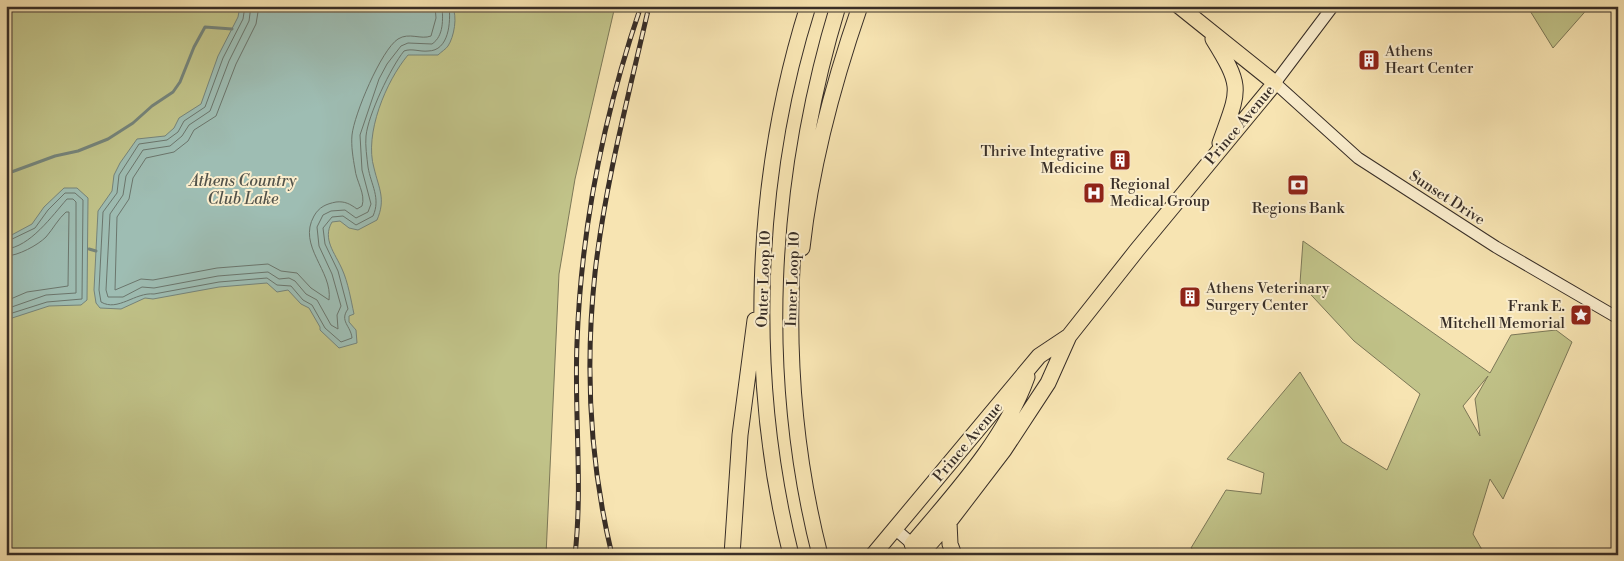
<svg xmlns="http://www.w3.org/2000/svg" width="1624" height="561" viewBox="0 0 1624 561" font-family="'Libre Bodoni',serif">
<style>
.green{fill:#c1c389;stroke:#7c7858;fill-rule:evenodd}
.water{fill:#9ebdb3;stroke:#75847b}
.lines{fill:none;stroke-linecap:round;stroke-linejoin:round}
.shore{stroke:#6b766d;stroke-width:1}
.stream{stroke:#75847b;stroke-width:3}
.secondary-casing{stroke:#382e27;stroke-width:13}
.highway-casing{stroke:#382e27;stroke-width:17}
.secondary{stroke:#faedcd;stroke-width:11}
.highway{stroke:#f7e4b2;stroke-width:15}
.rail-casing{stroke:#382e27;stroke-width:5}
.rail{stroke:#faedcd;stroke-width:3;stroke-dasharray:9;stroke-linecap:butt}
.labels{text-anchor:middle;dominant-baseline:central;stroke-width:4;stroke-linejoin:round;paint-order:stroke}
.poi-label{font-size:15px;fill:#382e27;stroke:#faedcd;text-anchor:start}
.street-label{font-size:15px;fill:#382e27;stroke:#faedcd}
.water-label{font-size:16px;font-style:italic;fill:#52524a;stroke:#faedcd}
</style>
<rect width="100%" height="100%" fill="#f7e4b2"/>
<filter id="stains"><feTurbulence type="fractalNoise" baseFrequency=".004" numOctaves="4"/><feColorMatrix values="0 0 0 0 .2 0 0 0 0 .09 0 0 0 0 .02 0 0 0 .5 -.17"/></filter>
<radialGradient id="worn" r=".72"><stop offset=".6" stop-color="#630" stop-opacity="0"/><stop offset="1" stop-color="#630" stop-opacity=".3"/></radialGradient>
<path class="green" d="M6,6h609l-40,173 -16,95 -13,281h-540z
M1527,6h63l-37,42z
M1303,241l187,132 21,-38 45,-5 16,12 -69,157 -13,-20 -17,55 12,21h-284l-10,-7 35,-58 35,4 3,-21 -37,-14 73,-87 42,70 45,28 33,-76 -66,-53 -54,-58zM1488,376l-13,23 5,37 -17,-30z"/>
<path class="water" d="M240,6h212c6,10 2,31 -4,40 -2,3 -7,6 -10,9h-30c-22,26 -44,79 -34,113 5,21 12,31 3,52l-19,10 -9,-2 -9,-7 -8,1c-10,17 3,31 10,47 6,13 9,31 12,45l-5,2v6l7,8 1,13 -18,5 -19,-18v-3l-11,-19 -8,-4 -13,-14 -11,2 -10,-9 -48,4 -66,12 -8,-1 -24,11 -21,-1 -4,-5 -2,-13 4,-79 14,-20 2,-16 6,-12 17,-24 28,-3 9,-8 5,-10 22,-14 17,-48 20,-39z
M64,188h13l11,10 -1,102 -6,5 -32,1 -43,14v-82l26,-14 12,-17z"/>
<g class="lines">
<path class="shore" d="M245,6l-2,13 -20,39 -18,49 -21,14 -6,11 -11,8 -28,4 -20,31 -2,18 -14,19 -4,78 2,12c17,10 34,-10 53,-8l65,-12 48,-4 10,7 14,1 12,14 9,5 13,23 16,14 11,-4c-1,-12 -13,-17 -4,-29l-10,-38 -13,-27 -2,-16 9,-11 11,-1 13,9 17,-9c8,-18 -2,-31 -5,-49 -1,-9 -3,-22 -2,-31 2,-21 25,-69 38,-85 8,-3 16,1 24,0 21,0 23,-29 21,-45
M251,6l-2,15 -20,40 -19,50 -21,14 -7,11 -12,10 -27,4 -17,26 -3,19 -13,19 -4,76 2,7h15l19,-10 12,1 64,-12 50,-4 11,7 10,-1 6,3 11,13 11,6 14,25 7,4 -1,-14 4,-9 -9,-32 -13,-28 -2,-19 6,-12 8,-4 14,-1 11,8 12,-6 3,-8 -9,-34 -2,-35 19,-56 8,-15 14,-18 7,-3 24,1c12,-8 11,-25 10,-38
M259,6l-3,18 -20,40 -20,52 -22,14 -6,11 -14,11 -28,6 -13,20 -4,21 -12,18 -2,73 26,-11 12,1 64,-12 51,-4 13,7 16,2 14,15 18,12c4,-29 -32,-54 -15,-84 5,-9 12,-12 22,-14 9,-1 14,2 21,7l5,-3c4,-12 -6,-25 -7,-37 -2,-11 -4,-23 -3,-34 2,-20 29,-85 46,-96 11,-7 23,1 33,-3l5,-18 -1,-12
M6,242l29,-14 13,-18 17,-17h10l8,7 -1,99 -35,3 -41,13
M6,249c24,-2 46,-33 61,-50h6l3,3v91l-30,2 -40,14
M6,256c12,0 32,-11 40,-19 7,-8 12,-18 20,-25h3l-1,74 -41,6 -21,9"/>
<path class="stream" d="M6,174l49,-18 23,-5 30,-12 25,-16 19,-17 21,-14 7,-10 14,-35 11,-20 27,2
M89,249l7,2"/>
<g class="secondary-casing">
<path id="secondary" d="M1333,6l-58,77 83,75 138,89 122,71
M895,529l23,20"/>
</g>
<g class="highway-casing">
<path id="highway" d="M1213,39c31,50 26,50 7,104
M802,248c9,-82 31,-164 58,-242
M949,522l1,22 4,11
M912,544c42,-50 93,-105 115,-167
M732,555l8,-120 15,-115
M791,555c-44,-177 -38,-375 17,-549
M820,555c-46,-180 -36,-372 18,-549
M873,555l166,-199 30,-20
M920,555l29,-33 55,-72 44,-67 21,-47 68,-86 138,-167 -96,-77"/>
</g>
<use href="#secondary" class="secondary"/>
<use href="#highway" class="highway"/>
<g class="rail-casing">
<path id="rail" d="M575,555c8,-71 -1,-141 2,-212 4,-114 27,-229 64,-337
M612,555c-22,-91 -27,-189 -17,-282 10,-90 34,-179 54,-267"/>
</g>
<use href="#rail" class="rail"/>
</g>
<defs>
<g id="building-square" transform="scale(1.125)"><rect x="-9" y="-9" width="18" height="18" rx="4" fill="#8f2418" stroke="#faedcd"/><path d="M-4-6H4V6H1V3H-1V6H-4ZM-2.5-4.3h1.7v1.8h-1.7ZM.8-4.3h1.7v1.8H.8ZM-2.5-1h1.7V.8h-1.7ZM.8-1h1.7V.8H.8Z" fill="#fff"/></g>
<g id="bank-square" transform="scale(1.125)"><rect x="-9" y="-9" width="18" height="18" rx="4" fill="#8f2418" stroke="#faedcd"/><path d="M-6-4H6V4H-6ZM0-2.3a2.3 2.3 0 1 0 0 4.6a2.3 2.3 0 1 0 0-4.6Z" fill="#fff"/></g>
<g id="hospital-square" transform="scale(1.125)"><rect x="-9" y="-9" width="18" height="18" rx="4" fill="#8f2418" stroke="#faedcd"/><path d="M-5-5h3v3.5h4V-5h3V5h-3V1.5h-4V5h-3Z" fill="#fff"/></g>
<g id="sight-square" transform="scale(1.125)"><rect x="-9" y="-9" width="18" height="18" rx="4" fill="#8f2418" stroke="#faedcd"/><path d="M0-6L1.8-2.2L6-1.7L2.9 1.2L3.7 5.4L0 3.3L-3.7 5.4L-2.9 1.2L-6-1.7L-1.8-2.2Z" fill="#fff"/></g>
</defs>
<g fill-rule="evenodd">
<use href="#building-square" x="1369" y="60"/>
<use href="#building-square" x="1120" y="160"/>
<use href="#bank-square" x="1298" y="185"/>
<use href="#hospital-square" x="1094" y="193"/>
<use href="#building-square" x="1190" y="297"/>
<use href="#sight-square" x="1581" y="315"/>
</g>
<g class="labels">
<g class="poi-label">
<text x="1385" y="51">Athens<tspan x="1385" dy="17">Heart Center</tspan></text>
<text x="1104" y="151" text-anchor="end">Thrive Integrative<tspan x="1104" dy="17">Medicine</tspan></text>
<text x="1110" y="184">Regional<tspan x="1110" dy="17">Medical Group</tspan></text>
<text x="1298" y="208" text-anchor="middle">Regions Bank</text>
<text x="1206" y="288">Athens Veterinary<tspan x="1206" dy="17">Surgery Center</tspan></text>
<text x="1565" y="306" text-anchor="end">Frank E.<tspan x="1565" dy="17">Mitchell Memorial</tspan></text>
</g>
<g class="street-label">
<text transform="translate(1240 125) rotate(-50)">Prince Avenue</text>
<text transform="translate(1447 198) rotate(33)">Sunset Drive</text>
<text transform="translate(764 279) rotate(-88)">Outer Loop 10</text>
<text transform="translate(793 279) rotate(-88)">Inner Loop 10</text>
<text transform="translate(968 442) rotate(-50)">Prince Avenue</text>
</g>
<g class="water-label">
<text x="243" y="181">Athens Country<tspan x="243" dy="18">Club Lake</tspan></text>
</g>
</g>
<rect width="1624" height="561" fill="none" stroke="#f7e4b2" stroke-width="25"/>
<rect x="8" y="8" width="1609" height="546" fill="none" stroke="#382e27" stroke-width="2.5"/>
<rect x="12" y="12" width="1599" height="536" fill="none" stroke="#382e27"/>
<rect width="100%" height="100%" filter="url(#stains)"/>
<rect width="100%" height="100%" fill="url(#worn)"/>
</svg>
